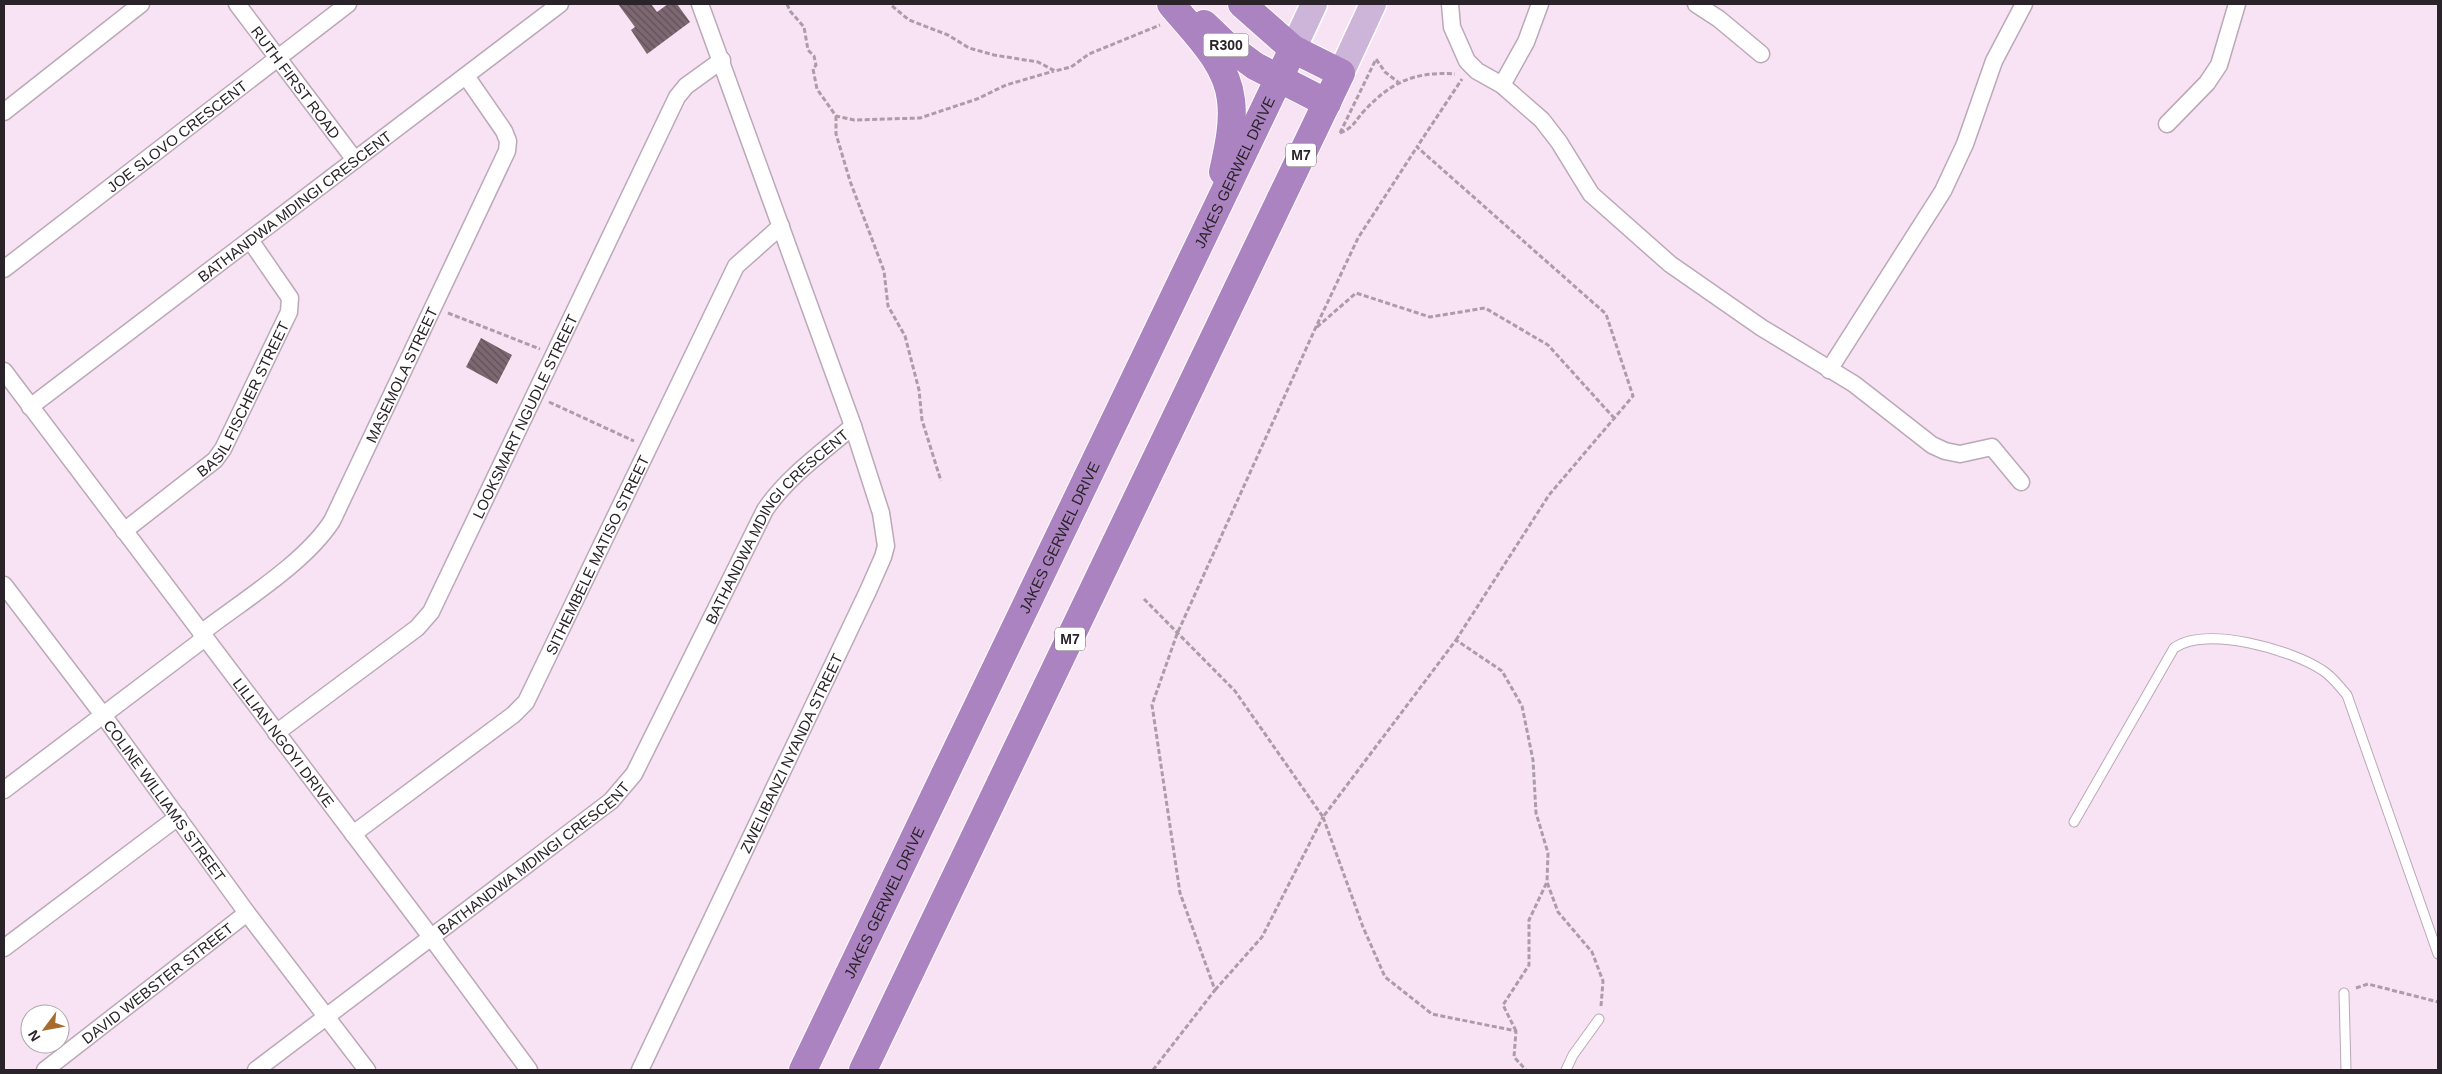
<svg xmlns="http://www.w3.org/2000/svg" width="2442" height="1074" viewBox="0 0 2442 1074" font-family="Arial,sans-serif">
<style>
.building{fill:url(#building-back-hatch)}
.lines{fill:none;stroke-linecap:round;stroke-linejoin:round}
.lane-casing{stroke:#bba8b8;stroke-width:11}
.street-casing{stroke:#bba8b8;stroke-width:19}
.primary-casing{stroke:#fff;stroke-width:29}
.highway-casing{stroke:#fff;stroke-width:30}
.path{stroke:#ac9ca9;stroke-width:3;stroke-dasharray:5 2.5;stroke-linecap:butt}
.lane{stroke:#fff;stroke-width:9}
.street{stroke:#fff;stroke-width:16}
.primary{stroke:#cdb5da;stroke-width:26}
.highway{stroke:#ac83c1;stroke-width:28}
.labels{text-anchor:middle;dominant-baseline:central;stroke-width:5;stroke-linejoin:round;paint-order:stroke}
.shield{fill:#fff;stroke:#6a6569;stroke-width:1}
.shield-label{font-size:14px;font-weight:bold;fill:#2a2329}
.street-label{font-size:15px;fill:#2a2329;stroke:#fff}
</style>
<defs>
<pattern id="building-back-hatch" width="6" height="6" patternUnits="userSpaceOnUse" patternTransform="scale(1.25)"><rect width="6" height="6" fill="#7d6871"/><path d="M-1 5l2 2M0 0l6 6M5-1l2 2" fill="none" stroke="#615058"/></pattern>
</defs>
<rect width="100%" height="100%" fill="#f7e3f3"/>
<path class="building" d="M618,4h33l6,8 11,-8h9l13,18 -43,32 -16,-24 4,-3z
M481,338l31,17 -15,29 -31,-17z"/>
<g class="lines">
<g class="lane-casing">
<path id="lane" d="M2074,822l100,-174c32,-23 118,2 148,22 10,6 17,16 25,25l91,259
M2344,993l2,77
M1566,1070l7,-15 26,-36"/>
</g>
<g class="street-casing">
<g id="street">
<path id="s1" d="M237,4l118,156"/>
<path d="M1450,4l2,23 15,34 10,10 25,14 40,35 17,22 32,52 79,70 92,64 92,56 78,61 13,6 15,3 32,-7 29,35"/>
<path d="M1696,4l23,15 42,35"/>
<path d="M1502,85l24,-43 14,-38"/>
<path d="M4,112l137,-108"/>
<path d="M2167,124l40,-41 12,-18 18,-61"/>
<path id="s2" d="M4,269l344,-265"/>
<path d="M1829,370l114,-179 22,-47 29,-83 30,-57"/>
<path id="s3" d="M4,371l427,566 98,133"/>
<path id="s4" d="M30,407l530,-403"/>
<path id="s5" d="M124,531l91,-71 8,-11 66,-137 1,-14 -40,-58"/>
<path id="s6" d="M4,585l99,130 144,198 120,157"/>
<path id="s7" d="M201,633c41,-32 103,-69 131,-112l175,-370 1,-10 -4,-10 -38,-55"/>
<path id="s8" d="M276,733l141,-105 14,-16 246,-515 9,-11 36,-26"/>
<path d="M4,790l201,-152"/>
<path id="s9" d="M353,834l160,-119 13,-13 210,-436 45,-40"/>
<path d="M4,948l174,-131"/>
<path id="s10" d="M45,1070l202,-157"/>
<path id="s11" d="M256,1070l355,-269 23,-27 131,-264c22,-33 58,-58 88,-84"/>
<path id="s12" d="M640,1070l228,-479 15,-34 3,-11 -5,-33 -28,-87 -153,-422"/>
</g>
</g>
<g class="primary-casing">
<path id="primary" d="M1293,49l21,-45
M1341,73l32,-69"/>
</g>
<g class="highway-casing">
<g id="highway">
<path d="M1171,4c23,28 56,58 60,96 3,24 -3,49 -8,72"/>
<path d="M1204,24l20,19 31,23 72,37"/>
<path id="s13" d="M803,1070l490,-1021"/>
<path d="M863,1070l478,-997 -48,-24 -51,-45"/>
</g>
</g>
<path class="path" d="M787,4l3,7 14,16 4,23 6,6 2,9 -3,4 4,20 19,27 18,4 66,-2 57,-19 29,-14 48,-14
M892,6l17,14 39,15 21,13 25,7 44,7 17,9 16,-4 18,-13 71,-29
M836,116v18l14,47 34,90 4,35 17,30 14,54 3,30 19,61
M1340,133c15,-6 15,-13 25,-23 26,-28 51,-39 90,-36
M1340,133l36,-74 9,13 13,10
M448,313l92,36
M1317,327l39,-34 74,24 55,-9 63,37 66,73
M549,402l85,39
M1144,599l91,92 88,126 133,-177 46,31 20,35 11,54 3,53 12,40 -1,29 11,30 34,40 11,29 -2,25
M1456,640l93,-145 84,-99 -27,-82 -189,-167 45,-68
M1323,817l40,110 22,50 47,37 84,17 -2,26 12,13
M2356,988l12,-4 70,18
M1215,990l47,-53 61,-120
M1516,1031l-13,-26 26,-40v-45l18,-38
M1153,1070l62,-80 -35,-97 -28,-188 25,-71 138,-305 43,-91 59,-91"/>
<use href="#lane" class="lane"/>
<use href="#street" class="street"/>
<use href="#primary" class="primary"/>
<use href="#highway" class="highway"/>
</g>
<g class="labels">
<g class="shield">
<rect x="1203.5" y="33.5" width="45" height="23" rx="4"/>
<rect x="1286" y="143.5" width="30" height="23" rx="4"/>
<rect x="1055" y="627.5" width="30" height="23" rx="4"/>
</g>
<g class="shield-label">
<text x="1226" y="45">R300</text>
<text x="1301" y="155">M7</text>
<text x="1070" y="639">M7</text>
</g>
<g class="street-label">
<text stroke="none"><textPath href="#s1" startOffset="98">RUTH FIRST ROAD</textPath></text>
<text stroke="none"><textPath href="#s2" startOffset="218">JOE SLOVO CRESCENT</textPath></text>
<text stroke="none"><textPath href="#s13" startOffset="996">JAKES GERWEL DRIVE</textPath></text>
<text stroke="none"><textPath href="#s4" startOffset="332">BATHANDWA MDINGI CRESCENT</textPath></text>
<text stroke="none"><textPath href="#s7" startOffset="335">MASEMOLA STREET</textPath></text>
<text stroke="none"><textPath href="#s5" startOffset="182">BASIL FISCHER STREET</textPath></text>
<text stroke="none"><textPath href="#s8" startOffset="414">LOOKSMART NGUDLE STREET</textPath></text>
<text stroke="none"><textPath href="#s11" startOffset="769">BATHANDWA MDINGI CRESCENT</textPath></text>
<text stroke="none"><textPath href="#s13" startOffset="591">JAKES GERWEL DRIVE</textPath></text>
<text stroke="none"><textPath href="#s9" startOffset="381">SITHEMBELE MATISO STREET</textPath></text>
<text stroke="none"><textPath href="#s3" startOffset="465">LILLIAN NGOYI DRIVE</textPath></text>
<text stroke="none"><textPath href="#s12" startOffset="351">ZWELIBANZI NYANDA STREET</textPath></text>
<text stroke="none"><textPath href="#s6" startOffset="269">COLINE WILLIAMS STREET</textPath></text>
<text stroke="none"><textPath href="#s11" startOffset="349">BATHANDWA MDINGI CRESCENT</textPath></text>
<text stroke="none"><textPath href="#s13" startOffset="186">JAKES GERWEL DRIVE</textPath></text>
<text stroke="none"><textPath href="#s10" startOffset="142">DAVID WEBSTER STREET</textPath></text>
</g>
</g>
<rect width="2442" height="1074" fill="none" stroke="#2a2329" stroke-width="10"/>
<g transform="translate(45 1029) rotate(238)"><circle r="24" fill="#ffffff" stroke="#aaa7a9"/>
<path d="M0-4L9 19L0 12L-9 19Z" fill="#a76b2d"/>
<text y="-8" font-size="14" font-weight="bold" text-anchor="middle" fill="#2a2329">N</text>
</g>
</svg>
